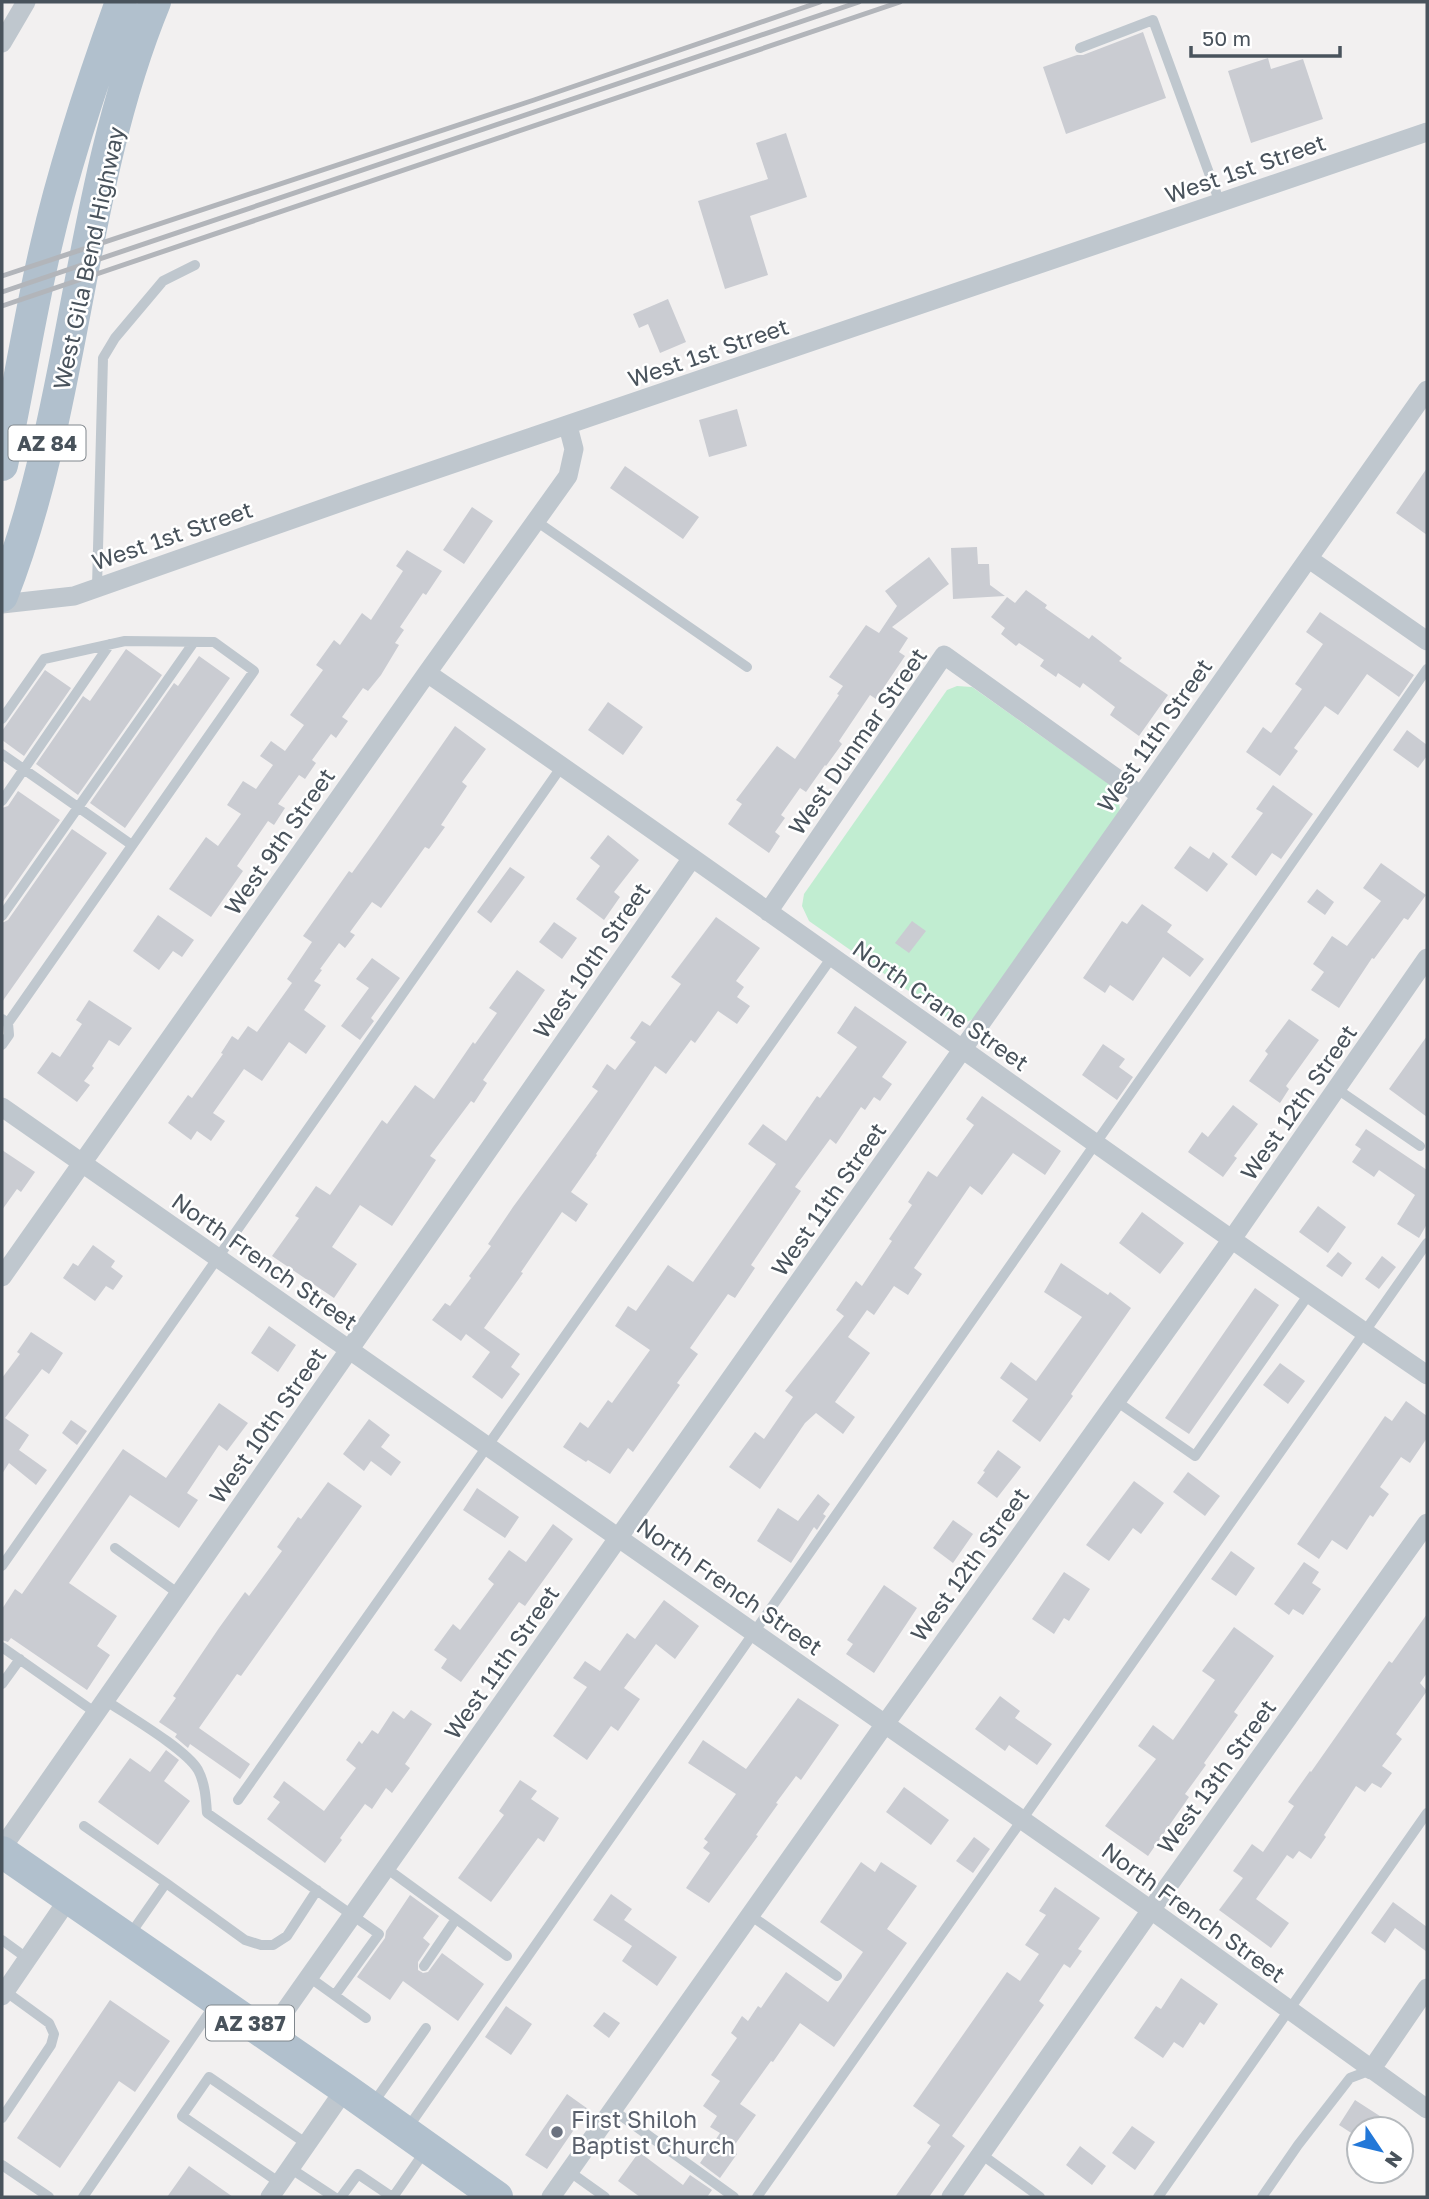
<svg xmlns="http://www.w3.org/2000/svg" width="1429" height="2199" viewBox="0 0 1429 2199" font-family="'Golos Text',sans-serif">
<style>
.green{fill:#c1edd1}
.building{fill:#caccd2}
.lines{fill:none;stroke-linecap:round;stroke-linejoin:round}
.service{stroke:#bfc7ce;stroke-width:10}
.minor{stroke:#bfc7ce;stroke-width:19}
.primary{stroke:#b1c0cd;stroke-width:32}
.rail{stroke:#b2b5ba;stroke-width:5}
.worship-dot{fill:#6b7280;stroke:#fff;stroke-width:2.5}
.labels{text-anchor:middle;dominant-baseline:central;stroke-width:5;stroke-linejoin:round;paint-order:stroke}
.shield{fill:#fff;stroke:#80878d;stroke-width:2}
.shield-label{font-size:21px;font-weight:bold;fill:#49535c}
.street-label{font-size:23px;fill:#49535c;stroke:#fff}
.worship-label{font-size:23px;fill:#5b616d;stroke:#fff;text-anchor:start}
</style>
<rect width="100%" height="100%" fill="#f2f0f0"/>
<path class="green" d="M957,686l15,1 144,102 3,11 1,11 -147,208 -11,5 -9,-2 -144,-101 -7,-15 2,-12 143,-204z"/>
<path class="building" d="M1143,32l23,66 -100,36 -23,-67 34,-12h6z
M1268,58l3,11 32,-10 20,60 -72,24 -23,-72z
M786,133l21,64 -57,19 18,59 -43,14 -27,-88 70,-22 -12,-36z
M668,299l18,43 -26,11 -12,-29 -9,4 -6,-14z
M737,409l10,37 -38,11 -10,-37z
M625,466l74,51 -16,22 -73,-51z
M1427,468v67l-31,-22z
M472,507l21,14 -29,43 -21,-14z
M977,547l1,17h11l1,21 15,11 -52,3 -2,-51z
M407,550l35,21 -16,24 -3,-2 -23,34 4,3 -9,13 4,2 -18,30 -13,16 -5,-3 -21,29 6,4 -12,17 -5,-4 -19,26 4,3 -11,16 -6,-4 -21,29 7,4 -11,17 -6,-4 -31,45 6,5 -32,46 -42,-28 37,-52 12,9 23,-32 -14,-9 16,-24 13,8 17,-24 -13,-9 11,-15 14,10 19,-26 -14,-10 33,-45 -7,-5 18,-25 6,5 22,-32 9,7 32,-49 -7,-5z
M929,557l20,27 -57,43 16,11 -9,14 6,4 -29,43 -6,-4 -31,46 3,3 -16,22 -1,-1 -19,27 -6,-4 -19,27 4,3 -10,14 5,4 -11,17 -41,-29 14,-20 -6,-4 41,-54 18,13 44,-64 -2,-1 6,-8 -14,-9 37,-52 13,8 18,-27 -12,-15z
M1026,590l21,15 -2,3 44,31 3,-4 30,23 -3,3 49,34 -29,41 -29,-21 5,-8 -32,-24 -3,5 -22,-15 -2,4 -16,-11 4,-6 -25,-17 -3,3 -15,-12 4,-6 -14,-11 16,-20 8,6z
M1320,612l94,63 -15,22 -32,-23 -29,41 -13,-9 -31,42 4,3 -18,25 -34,-24 17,-25 8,6 31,-44 -7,-5 28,-40 -17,-12z
M126,649l36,26 -84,120 -42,-31 47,-68 7,5z
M199,656l31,22 -105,150 -35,-25 84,-120 4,3z
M45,670l26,18 -47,68 -22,-16v-9z
M608,702l35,25 -20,28 -35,-25z
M455,726l31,23 -24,33 5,4 -26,39 4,2 -16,22 -4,-2 -44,61 -9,-6 -22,30 5,3 -10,13 -6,-5 -19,26 2,1 -8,11 7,4 -17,25 22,16 -20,28 -17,-12 -27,39 -18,-12 -31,44 12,8 -14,20 -14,-10 -6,9 -23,-17 20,-28 4,3 31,-44 -2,-1 11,-17 6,4 10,-14 9,6 35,-49 -5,-4 25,-37 -9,-6 46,-65 3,2 23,-32z
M1407,730l20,15v11l-9,12 -25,-18z
M1273,785l40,29 -32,45 -9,-6 -16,23 -25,-19 32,-44 -7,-4z
M18,791l42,29 -58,83v-95l6,-2z
M72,829l35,24 -105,149v-79l6,-3z
M608,835l31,25 -25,32 6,5 -16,23 -28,-21 24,-33 -10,-8z
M1190,846l19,13 4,-7 15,12 -21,28 -33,-24z
M1381,863l45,32 -18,25 -4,-2 -30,41 -2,-1 -33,50 -28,-18 13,-18 -11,-8 19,-28 15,10 34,-45 -18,-13z
M510,867l15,10 -34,46 -14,-11z
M1317,889l17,13 -9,13 -18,-13z
M1142,904l30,21 -5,7 37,27 -14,18 -27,-20 -30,44 -23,-16 -5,8 -22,-15 39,-57 5,3z
M158,915l36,25 -12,17 -9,-6 -14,19 -26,-19z
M716,917l44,31 -24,33 8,6 -7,10 13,9 -13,18 -19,-13 -23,32 -4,-3 -25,34 -11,-8 -59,88 1,1 -26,37 17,12 -12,18 -14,-10 -41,60 2,1 -39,55 36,26 -9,13 9,7 -18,25 -30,-22 18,-25 -24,-18 -5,7 -29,-21 13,-17 5,3 21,-28 -2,-2 22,-30 -3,-2 25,-37 85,-116 -6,-4 15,-23 8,6 21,-28 -6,-4 12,-17 8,5 31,-42 -10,-7z
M912,921l14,10 -17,22 -14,-10z
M554,922l23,16 -15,21 -23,-17z
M372,958l28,20 -29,40 3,3 -14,19 -19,-14 28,-38 -13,-9z
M517,970l28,20 -62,90 4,3 -13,20 -3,-2 -41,55 6,4 -44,66 -32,-21 -28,42 25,17 -23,34 -62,-42 27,-38 -4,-2 21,-30 14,9 52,-75 5,4 28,-39 19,14 39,-57 2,2 22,-31 -8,-5z
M89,1000l43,28 -13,18 -10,-6 -17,26 2,2 -10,13 6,4 -13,17 -40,-29 15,-21 8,5 22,-33 -6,-4z
M855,1006l52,36 -25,35 10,7 -12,17 -6,-4 -9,13 -4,-3 -25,37 -6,-5 -35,48 6,4 -50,74 4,3 -20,30 -7,-4 -38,54 8,6 -21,29 3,2 -47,67 -5,-4 -18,26 -22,-14 -2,2 -23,-15 17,-25 8,6 20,-28 4,3 38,-53 -35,-24 13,-20 8,5 32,-46 25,17 83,-118 -28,-20 15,-20 23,17 31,-45 3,2 37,-51 -20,-14z
M1289,1019l30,21 -33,46 3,3 -9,14 -31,-22 19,-27 -3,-3z
M1427,1036v81l-38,-28z
M1103,1044l22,15 -6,8 14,10 -16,23 -35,-25z
M982,1096l79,55 -16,24 -32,-22 -31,42 -12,-9 -56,82 8,6 -14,21 -14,-9 -20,29 -7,-5 -19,27 22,16 -35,49 20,15 -12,17 -27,-21 -11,10 -45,66 -31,-22 26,-35 9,7 29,-42 -8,-6 59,-75 -8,-6 20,-29 6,5 30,-45 -3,-2 23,-34 -4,-3 20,-31 9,6 37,-52 -8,-6z
M1233,1105l25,19 -24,32 3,2 -14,19 -35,-25 14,-20 6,5z
M1366,1129l61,41v54l-8,14 -22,-14 18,-29 -36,-25 -5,7 -22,-15 9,-13 -6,-4z
M2,1150l33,22 -14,20 -4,-3 -15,21z
M1318,1206l28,21 -18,26 -29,-21z
M1142,1212l42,31 -24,31 -41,-31z
M93,1245l22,16 -4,6 12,9 -10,14 -7,-4 -11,15 -32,-23 10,-15 5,3z
M1338,1252l14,11 -10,14 -16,-11z
M1382,1256l14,11 -17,22 -14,-10z
M1061,1263l47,32 2,-3 21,16 -60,86 2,2 -33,46 -28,-21 16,-22 -28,-21 11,-16 25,19 46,-64 -38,-25z
M1255,1288l24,17 -90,129 -24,-16z
M269,1326l27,19 -18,27 -27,-19z
M31,1332l32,21 -14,21 -7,-5 -37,49 24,17 -10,15 28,20 -11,15 -27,-22 -7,11v-96l18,-24 -3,-2z
M1280,1363l25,18 -17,23 -25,-19z
M1406,1401l21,15v22l-17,25 -9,-6 -21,30 9,7 -16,23 -3,-2 -23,35 -15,-10 -13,19 -22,-15 88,-128 7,5z
M219,1403l29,20 -21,28 -8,-6 -32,48 11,7 -19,28 -49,-33 -61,88 48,33 -20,30 13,9 -23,35 -76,-52 -3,4 -6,-2v-31l13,-20 7,5 101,-145 43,29z
M369,1419l21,16 -9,12 20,15 -10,14 -20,-15 -7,10 -21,-17z
M71,1420l16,11 -10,14 -15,-12z
M998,1450l23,17 -24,31 -20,-15 8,-11 -2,-1z
M1188,1472l32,24 -15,20 -32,-24z
M1134,1481l30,22 -23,31 -8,-6 -24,33 -23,-16z
M328,1482l34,24 -121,170 -4,-2 -38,54 51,36 -10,15 -50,-35 -2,4 -13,-11 2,-3 -18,-12 17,-24 -3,-2 46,-68 26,-36 4,4 33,-45 -5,-4 21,-30 3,2z
M477,1488l42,29 -14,21 -42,-28z
M818,1494l12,10 -7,10 3,2 -9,14 -3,-3 -23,36 -34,-22 21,-33 20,13z
M953,1520l20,14 -20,29 -20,-15z
M553,1524l20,15 -48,67 -6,-4 -58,80 -20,-14 6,-9 -13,-9 19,-26 7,6 34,-46 -6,-5 21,-29 17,12z
M1231,1551l24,17 -19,28 -25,-17z
M1304,1562l15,10 -7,11 9,6 -18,26 -10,-6 -4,6 -15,-11z
M1064,1572l26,17 -21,32 -5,-3 -10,16 -22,-15z
M884,1585l33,23 -43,65 -28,-19 7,-10 -6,-4z
M664,1600l35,26 -24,33 -19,-15 -32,44 16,11 -22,32 -7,-5 -24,34 -34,-24 34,-49 -14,-9 12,-17 15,10 27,-38 8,6z
M1427,1614v59l-7,10 7,8 -31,43 6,5 -20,27 10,7 -11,15 -9,-5 -7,9 -9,-6 -32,49 2,2 -15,22 -12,-8 -6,8 -6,-4 -31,44 33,24 -18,25 -52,-38 24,-32 -10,-7 19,-27 11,8 31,-46 -6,-4 22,-31 1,1 78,-111 3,2z
M1234,1627l40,29 -40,56 4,3 -34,48 2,2 -21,29 4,3 -41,59 -43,-30 51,-67 -18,-13 15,-21 20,15 42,-60 -13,-9z
M1000,1696l20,15 -5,7 37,26 -15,21 -28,-20 -4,6 -30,-22z
M798,1698l41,27 -38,55 -5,-4 -20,27 2,1 -22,31 2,1 -49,67 -23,-15 24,-35 -7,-5 5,-6 -4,-3 32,-45 -48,-31 15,-23 43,29z
M411,1710l21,14 -27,40 5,4 -18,25 -6,-5 -14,21 -7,-5 -25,34 2,2 -17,23 -58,-44 13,-17 -7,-5 11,-16 40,30 32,-43 -10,-8 13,-19 3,3 10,-14 6,4 15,-23 11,8z
M166,1750l13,10 -15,21 26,20 -32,44 -60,-43 32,-44 20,14z
M520,1780l17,11 -6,8 28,19 -15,24 -6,-4 -47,64 -33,-24 46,-63 -5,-4z
M904,1787l45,33 -18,25 -45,-33z
M974,1837l16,12 -17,24 -17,-12z
M861,1862l14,10 6,-10 36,24 -30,43 20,14 -73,104 -34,-24 -27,39 -2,-1 -31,43 16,11 -25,35 6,4 -17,24 -20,-15 20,-30 -10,-6 7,-11 -14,-10 17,-25 -9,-6 26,-37 -6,-5 11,-17 6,5 10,-15 3,2 25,-36 42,30 35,-50 -43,-30z
M1055,1887l45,31 -22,31 4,2 -12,17 -6,-4 -25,37 5,4 -92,131 13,10 -36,51h-34l36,-51 -4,-3 13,-18 -27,-19 94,-134 13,9 19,-27 -14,-9 21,-30 -7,-4z
M611,1894l21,15 -8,11 53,37 -20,29 -35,-25 10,-15 -39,-26z
M410,1895l29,21 -16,22 7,6 -12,18v8l5,3 5,-1 14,-19 42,31 -26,37 -55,-40 -13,19 -33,-23 28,-39 1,-7z
M1393,1902l34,25v25l-32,-24 -10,15 -14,-10z
M1181,1978l37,26 -14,21 -4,-3 -17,26 -9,-6 -11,16 -29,-20 22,-32 5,3z
M110,2000l60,41 -35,51 -16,-11 -59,87 -43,-30z
M506,2006l26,18 -21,31 -26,-18z
M604,2012l16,11 -11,15 -16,-12z
M567,2094l21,15 -41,60 -22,-14z
M1355,2100l45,29h-41v9l-20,-13z
M1132,2126l23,16 -20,28 -23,-17z
M1080,2146l26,20 -14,19 -26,-20z
M639,2152l44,33 7,-10 22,15 -5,7h-67l-22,-16z
M189,2166l44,31h-66z"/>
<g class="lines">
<path class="service" d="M1080,48l73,-28 67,183
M536,521l211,146
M97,587l6,-229 12,-20 48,-57 32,-16
M2,719l42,-60 81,-18 89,1 40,29 -246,352
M2,754l130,91
M2,801l108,-157
M2,916l192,-274
M2,1019l6,4 1,12 -7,10
M1337,1089l83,57
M1116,1401l79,55 114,-162
M115,1548l64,46
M2,1566l560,-800
M2,1647l94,66
M2,1684l18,-25
M105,1700c22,15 81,49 93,70 7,13 8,29 9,43l172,121 -44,61
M238,1800l594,-843
M84,1826l82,57
M386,1868l121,88
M750,1915l87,61
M129,1936l37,-53 79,57 16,5h12l14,-9 30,-46
M2,1940l26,19
M424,1966l32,-47
M309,1977l57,41
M372,2105l54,-77
M613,2110l121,87
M2,2118l49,-73 3,-11 -5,-11 -44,-32
M407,2129l1020,-1460
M981,2154l59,43
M2,2165l47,32
M290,2168l44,29
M570,2172l35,25
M280,2183l-98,-67 27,-39 98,67
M83,2197l132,-193
M341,2197l17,-23 34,23
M393,2197l32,-46
M757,2197l670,-954
M1158,2197l269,-384
M1262,2197l36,-52 52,-67 21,-8"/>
<path class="minor" d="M2,43l24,-41
M1309,559l118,82
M2,604l72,-8 293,-103 1060,-361
M427,673c336,230 664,472 1000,702
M768,912l176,-257 196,140
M2,1107l1149,803 276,199
M2,1277l425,-604 141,-197 6,-27 -6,-23
M2,1848l690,-990
M2,1996l67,-98
M268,2035l1159,-1645
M1371,2070l56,-82
M270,2197l75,-108
M551,2197l334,-473 347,-485 195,-281
M951,2197l200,-287 276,-387"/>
<path class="primary" d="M2,465c16,-73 27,-147 44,-219 19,-83 46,-164 75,-244
M2,596c75,-191 75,-405 153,-594
M2,1852l343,237 152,108"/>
<path class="rail" d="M2,276l532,-176 286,-98
M2,292l857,-290
M2,306l898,-304"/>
</g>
<circle class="worship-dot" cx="557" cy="2132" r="7"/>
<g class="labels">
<g class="shield">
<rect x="8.5" y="425.5" width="77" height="35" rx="5"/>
<rect x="206" y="2005.5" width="88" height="35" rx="5"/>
</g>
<g class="shield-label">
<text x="47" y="443">AZ 84</text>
<text x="250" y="2023">AZ 387</text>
</g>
<g class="street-label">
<text transform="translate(1245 168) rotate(-19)">West 1st Street</text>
<text transform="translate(88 258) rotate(-78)">West Gila Bend Highway</text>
<text transform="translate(708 352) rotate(-19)">West 1st Street</text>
<text transform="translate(172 535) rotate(-19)">West 1st Street</text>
<text transform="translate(1154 735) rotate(-55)">West 11th Street</text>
<text transform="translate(857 741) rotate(-55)">West Dunmar Street</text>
<text transform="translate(279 841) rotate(-55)">West 9th Street</text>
<text transform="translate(591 960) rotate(-55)">West 10th Street</text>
<text transform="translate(941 1005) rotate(35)">North Crane Street</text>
<text transform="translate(1298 1102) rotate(-55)">West 12th Street</text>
<text transform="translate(828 1199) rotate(-55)">West 11th Street</text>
<text transform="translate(265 1261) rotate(35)">North French Street</text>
<text transform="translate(267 1425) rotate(-55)">West 10th Street</text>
<text transform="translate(969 1564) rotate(-54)">West 12th Street</text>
<text transform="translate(730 1586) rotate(35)">North French Street</text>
<text transform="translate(501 1662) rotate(-55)">West 11th Street</text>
<text transform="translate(1216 1776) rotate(-54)">West 13th Street</text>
<text transform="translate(1194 1912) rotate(36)">North French Street</text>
</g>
<g class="worship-label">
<text x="571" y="2119">First Shiloh<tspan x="571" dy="26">Baptist Church</tspan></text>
</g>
</g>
<rect width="1429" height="2199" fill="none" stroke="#49535c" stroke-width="7"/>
<g transform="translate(1380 2150) rotate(125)"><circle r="33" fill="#ffffff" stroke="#b6babe" stroke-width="2"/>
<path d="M0-5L12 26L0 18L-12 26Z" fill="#2378d8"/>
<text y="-10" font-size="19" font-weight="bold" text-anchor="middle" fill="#49535c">N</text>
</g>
<path d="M1191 46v10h149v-10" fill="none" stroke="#49535c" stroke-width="3.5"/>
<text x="1202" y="46" font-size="21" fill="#49535c" stroke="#ffffff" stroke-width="5" paint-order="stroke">50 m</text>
</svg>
